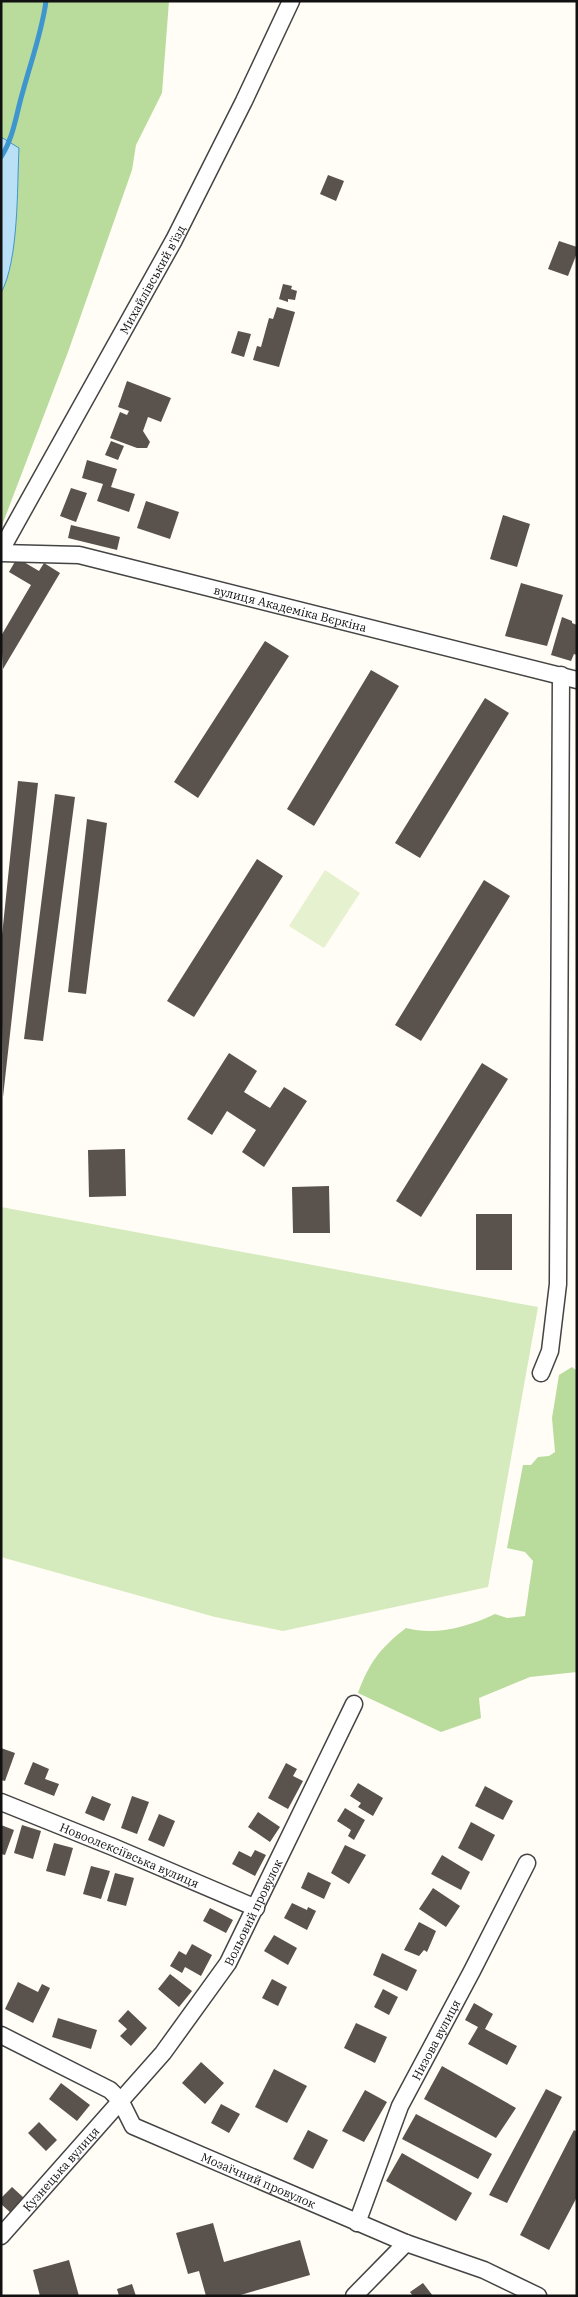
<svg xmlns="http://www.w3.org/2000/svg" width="578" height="2297" viewBox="0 0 578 2297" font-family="'IBM Plex Serif',serif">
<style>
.green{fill:#d5ebbd}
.forest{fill:#b9dc9c}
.pitch{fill:#e6f2cf}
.water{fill:#b9e0f7;stroke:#3f96cf}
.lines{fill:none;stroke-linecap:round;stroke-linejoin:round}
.stream{stroke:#3f96cf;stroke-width:5}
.building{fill:#5a524d}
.minor-casing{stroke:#444;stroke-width:19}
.minor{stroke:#fff;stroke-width:16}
.labels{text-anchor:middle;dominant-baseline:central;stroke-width:5;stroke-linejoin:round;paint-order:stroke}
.street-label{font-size:12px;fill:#111;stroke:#fff}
</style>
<rect width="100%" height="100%" fill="#fffdf5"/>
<path class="green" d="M1,1207l537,100 -50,280 -205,44 -68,-14 -214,-60z"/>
<path class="forest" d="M1,1h168l-7,92 -26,52 -4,25 -64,182 -67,176z
M572,1367l5,4v301l-47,5 -51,21 2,20 -40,14 -83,-39c11,-30 22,-45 48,-65 29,8 62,-1 89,-14l12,4 18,-2 8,-55 -8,-9 -18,-4 16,-83h8l7,-8 11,-1 6,-4 -3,-34 7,-43z"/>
<path class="pitch" d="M325,870l35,23 -36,55 -35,-22z"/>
<path class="water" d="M1,137l18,11c-2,39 0,112 -18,145z"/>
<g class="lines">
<path class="stream" d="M1,157c13,-20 15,-43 22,-66 8,-30 19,-59 23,-90"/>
</g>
<path class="building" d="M328,175l16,6 -8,20 -16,-7z
M559,241l18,6v6l-9,23 -20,-7z
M283,284l9,2 -1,3 6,2 -2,9 -7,-1v3l-9,-3z
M277,307l18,5 -16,55 -26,-7 4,-14 4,1 8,-29 4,1z
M238,331l13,3 -7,23 -13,-4z
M127,381l44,17 -10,24 -13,-5 -5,14 7,11 -3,6h-10l-27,-10 10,-26 7,3 2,-4 -11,-4z
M111,441l13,5 -6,14 -13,-5z
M87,460l30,9 -6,18 24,7 -6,18 -32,-11 6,-17 -21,-6z
M71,488l16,5 -11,29 -16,-6z
M146,501l33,11 -9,27 -33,-11z
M503,515l27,9 -13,43 -27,-8z
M71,525l49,12 -3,13 -49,-12z
M17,558l22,13 5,-8 16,10 -57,96 -2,-33 30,-51 -22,-13z
M521,583l42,12 -16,51 -42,-10z
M562,617l10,4v2l5,2v30l-3,-1 -3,7 -20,-6z
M265,641l24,15 -91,142 -24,-16z
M371,670l28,16 -85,140 -27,-17z
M485,698l24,15 -89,145 -25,-15z
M18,781l20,2 -35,314 -2,-152z
M55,794l20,3 -32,244 -19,-2z
M87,819l20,4 -21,171 -18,-2z
M257,859l26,17 -89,141 -27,-16z
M484,880l26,16 -89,145 -26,-16z
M229,1053l28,18 -13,21 26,16 14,-21 23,14 -43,66 -22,-15 14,-22 -29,-19 -15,24 -25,-16z
M482,1063l26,16 -87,138 -25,-16z
M125,1149l1,47 -37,1 -1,-47z
M329,1186l1,47h-37l-1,-46z
M476,1214h36v56h-36z
M1,1748l14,5 -10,28 -4,-1z
M33,1762l16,7 -4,10 14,5 -5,12 -30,-12z
M286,1763l11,6 -4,7 10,5 -15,28 -20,-11z
M358,1783l25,15 -10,18 -15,-9 3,-4 -11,-7z
M485,1786l28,15 -10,19 -28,-14z
M92,1796l19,8 -7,17 -19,-8z
M132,1796l17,6 -12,32 -16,-6z
M345,1808l20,12 -11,20 -6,-4 3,-6 -14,-9z
M258,1812l22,15 -10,15 -22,-15z
M159,1814l16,7 -11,26 -16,-7z
M471,1822l24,13 -13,26 -24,-13z
M1,1825l13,5 -9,25 -4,-1z
M22,1825l19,6 -8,28 -19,-6z
M54,1843l19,5 -8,28 -19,-5z
M345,1845l21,10 -17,29 -18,-11z
M255,1850l11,5 -11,21 -23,-12 7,-13 12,6z
M442,1855l28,17 -9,18 -30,-16z
M91,1866l19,5 -9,28 -18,-5z
M308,1872l23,11 -7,16 -23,-11z
M115,1873l19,5 -8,28 -19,-5z
M433,1888l27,18 -14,21 -27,-18z
M292,1903l15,7 1,-3 8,4 -9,19 -23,-12z
M210,1908l23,12 -7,13 -23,-12z
M419,1922l17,9 -9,21 -3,-2 -5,6 -15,-6z
M274,1935l23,13 -9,17 -24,-14z
M192,1944l20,11 -11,21 -16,-9 -3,6 -12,-7 9,-15 7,4z
M382,1953l35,17 -10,21 -34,-16z
M170,1974l22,17 -13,16 -21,-18z
M272,1979l15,8 -9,19 -16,-8z
M18,1982l20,10 4,-8 8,4 -17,35 -28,-14z
M383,1989l15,8 -9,18 -15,-8z
M474,2003l19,11 -8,15 32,17 -10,19 -39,-21 10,-17 -13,-7z
M128,2010l19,18 -16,18 -11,-10 7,-7 -9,-8z
M58,2018l39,12 -6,19 -39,-12z
M356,2023l31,14 -12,26 -31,-15z
M201,2062l23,21 -19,21 -23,-21z
M442,2066l74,42 -20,30 -72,-39z
M274,2069l33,17 -20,37 -32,-16z
M61,2083l29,22 -13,16 -28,-22z
M546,2089l16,8 -55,106 -18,-8z
M365,2090l22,12 -23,40 -22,-11z
M221,2104l19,10 -11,19 -18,-10z
M416,2114l76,40 -14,25 -76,-40z
M39,2122l18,18 -11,11 -18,-18z
M308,2130l20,10 -15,29 -20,-10z
M574,2130l3,2v65l-28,53 -29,-15z
M402,2153l70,40 -16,28 -70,-40z
M12,2187l12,11 -13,15 -10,-9v-6z
M213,2223l11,39 76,-22 10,35 -73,21h-31l-7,-25 -11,3 -12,-41z
M69,2260l10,36h-39l-7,-26z
M423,2283l10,13h-20l-3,-4z
M132,2284l4,12h-17l-2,-7z"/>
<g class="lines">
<g class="minor-casing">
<g id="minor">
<path id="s1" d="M1,550l173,-310 70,-139 47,-100"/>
<path id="s2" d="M1,553l78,2 498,125"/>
<path d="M541,1373l9,-22 8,-67 3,-609"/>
<path id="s3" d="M1,1802l112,45 143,61"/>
<path id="s4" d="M1,2035l109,55 10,10 13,26 273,117 78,27 54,26"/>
<path id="s5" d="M357,2223l43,-117 72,-135 55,-108"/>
<path id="s6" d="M1,2236l162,-183 65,-90 126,-259"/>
<path d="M354,2296l52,-53"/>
</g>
</g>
<use href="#minor" class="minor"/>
</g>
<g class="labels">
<g class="street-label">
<text stroke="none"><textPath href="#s1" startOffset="310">Михайлівський в'їзд</textPath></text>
<text stroke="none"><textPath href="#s2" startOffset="296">вулиця Академіка Вєркіна</textPath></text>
<text stroke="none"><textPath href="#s3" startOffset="139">Новоолексіївська вулиця</textPath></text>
<text stroke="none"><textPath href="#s6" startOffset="412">Вольовий провулок</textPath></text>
<text stroke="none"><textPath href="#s5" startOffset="200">Низова вулиця</textPath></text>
<text stroke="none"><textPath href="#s6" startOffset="90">Кузнецька вулиця</textPath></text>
<text stroke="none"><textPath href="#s4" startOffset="302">Мозаїчний провулок</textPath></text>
</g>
</g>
<rect width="578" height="2297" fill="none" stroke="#111111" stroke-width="5"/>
</svg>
